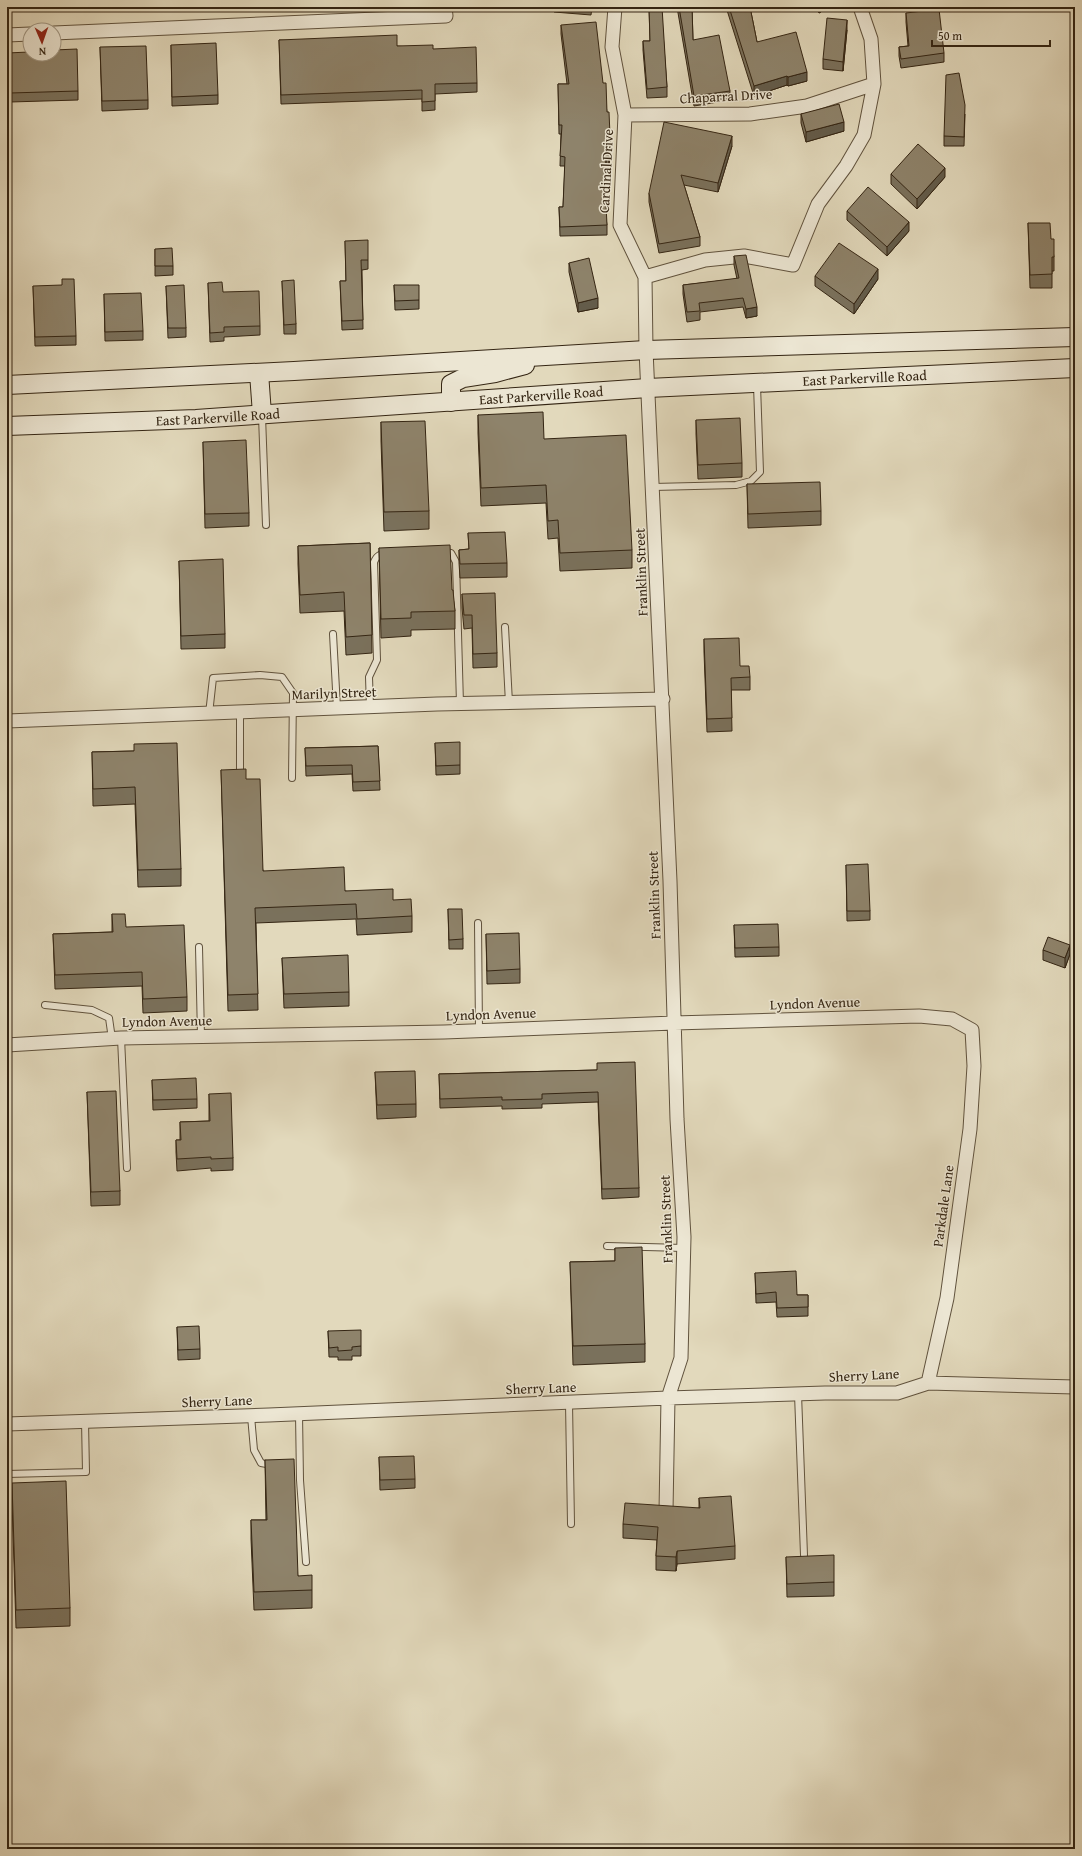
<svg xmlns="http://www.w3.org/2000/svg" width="1082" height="1856" viewBox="0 0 1082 1856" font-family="'Gentium Book Plus',serif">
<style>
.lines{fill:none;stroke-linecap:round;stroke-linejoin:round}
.service-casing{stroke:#60523d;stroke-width:8}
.minor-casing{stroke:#60523d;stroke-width:15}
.secondary-casing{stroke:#342513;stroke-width:20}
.service{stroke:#ece6d3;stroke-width:6}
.minor{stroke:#ece6d3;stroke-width:13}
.secondary{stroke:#ece6d3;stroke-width:18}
.wall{fill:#7a715c;stroke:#342513}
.shaded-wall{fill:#635c4b;stroke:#342513}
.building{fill:#8e836b;stroke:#342513}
.labels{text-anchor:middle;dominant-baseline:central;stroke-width:3;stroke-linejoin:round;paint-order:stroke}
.street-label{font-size:14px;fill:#342513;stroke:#ece6d3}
</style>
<rect width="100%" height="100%" fill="#e2d9bc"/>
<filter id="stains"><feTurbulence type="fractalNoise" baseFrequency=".005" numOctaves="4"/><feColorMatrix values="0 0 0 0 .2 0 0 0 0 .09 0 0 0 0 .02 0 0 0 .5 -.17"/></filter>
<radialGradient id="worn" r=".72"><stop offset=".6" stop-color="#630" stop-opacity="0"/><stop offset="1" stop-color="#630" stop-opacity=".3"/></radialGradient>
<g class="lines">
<g class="service-casing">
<path id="service" d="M262,416l4,109
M653,487l83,-2 15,-4 9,-9 -3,-87
M444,552l7,1 5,9 4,142
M505,627l4,76
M333,634l4,74
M370,707l-1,-30 8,-17 -3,-98c3,-7 6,-8 13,-8
M240,713v63
M209,714l4,-36 47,-3 22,2 11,16 -1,85
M478,923l1,108
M199,947l2,89
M45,1005l47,5 17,8 3,21
M121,1038l6,130
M607,1246l77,2
M798,1394l6,161
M569,1403l2,121
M299,1414l1,66 6,82
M251,1416l3,34 7,13 11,2
M7,1474l79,-2 -1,-51
M7,1579v17"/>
</g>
<g class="minor-casing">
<path id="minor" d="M615,7l-3,40 13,68 -5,110 25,52 60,-17 39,-4 49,9 25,-61 28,-38 18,-31 10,-51 -3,-45 -11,-32
M54,33l392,-17 -1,-9
M7,35l23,-1
M625,115l125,-1 57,-8 67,-22
M645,277l1,73 24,531 7,238 7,118 -3,121 -13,40 -2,113
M7,721l430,-17 226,-5
M7,1045l114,-7 323,-6 230,-9 245,-7 33,3 20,11 2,36 -4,63 -23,169 -19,85
M7,1424l262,-9 399,-17 157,-5h72l31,-10 147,4"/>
</g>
<g class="secondary-casing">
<g id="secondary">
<path d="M259,373l3,41"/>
<path d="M7,385l287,-14 352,-21 429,-13"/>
<path d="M451,402v-18l12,-6 32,-5 30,-8"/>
<path id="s1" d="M7,426l189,-7 452,-31 427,-20"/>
</g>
</g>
<use href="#service" class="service"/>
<use href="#minor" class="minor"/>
<use href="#secondary" class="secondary"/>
</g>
<path class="wall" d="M37,7h41l-41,2z
M554,7h38l-1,8 -37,-3z
M649,7h12l6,80v10l-20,1 -4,-48v-9h7z
M677,7h15l1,33 37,51v9l-36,6z
M726,7h24l7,35 50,39 -19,5 -1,-1 -33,11z
M816,7h13l-10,6z
M906,13l38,40v9l-43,6 -2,-12v-9l9,-1 -2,-24z
M561,25l42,58 4,29 3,32 -1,24h-3l-2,37 3,20v10l-47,1 -1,-29h4l2,-41h-5l1,-32h-2l-1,-50h9l-6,-50z
M847,30l-4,41 -20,-2v-10z
M279,40l118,6 36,3 44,34v9l-42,2v16l-13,1v-12l-141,5z
M171,45l47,50v9l-46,2z
M100,47l48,53v9l-46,2z
M7,53l71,38v9l-68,2 1,14h-4z
M801,114l43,17 -38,11 -5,-19z
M965,114l-1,32h-20v-10z
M732,146l-14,46 -34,-7 16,52v9l-41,7 -10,-51v-9z
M891,174l54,3 -28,32 -26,-25z
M847,211l62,20 -22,25 -40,-36z
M1028,223l23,16 3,18v14h-2v17h-22z
M345,241l23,19v9l-6,1 1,59 -21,1 -2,-49h6z
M155,249l18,17v9l-18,1z
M734,256l23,60 -11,2 -3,-11 -43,5v8l-13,2 -4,-28v-9l54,-6 -3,-14z
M569,263l29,45 -20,4 -9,-40z
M815,276l63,3 -24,35 -39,-28z
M282,281l14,43v10h-12z
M208,283l15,9 37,34v9l-36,2v4l-14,1z
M394,285l25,15v9l-24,1z
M33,286l43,50v9l-41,1z
M166,286l20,42v9l-18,1z
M104,294l39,37v9l-38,1z
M478,415l66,24 88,111v18l-72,3 -2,-33 -10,1 -2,-36 -65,3 -3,-73z
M696,420l46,43v14l-44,2 -2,-45z
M381,422l48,89v18l-45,2 -3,-90z
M203,442l46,71v13l-44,2z
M747,484l74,27v14l-73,3z
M468,533l39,30v14l-47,1 -1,-15v-13l10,-1z
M370,543l2,110 -26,2 -2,-44 -44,2 -2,-49v-18z
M379,548l73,42 3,21v18l-44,1v6l-30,2z
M179,561l46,73v14l-44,1z
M462,594l35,59v14l-24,1 -1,-40 -8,1 -2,-21z
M704,639l36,27 10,11v13h-19l1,41 -25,1 -3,-80z
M435,743l25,22v9l-24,1z
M378,746l2,44 -27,1 -1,-17 -46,2 -1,-28z
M134,751l47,118v17l-43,1 -3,-83 -42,2 -1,-54z
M221,770l25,9 17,92 82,20 48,9 19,16v16l-55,3 -1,-16 -100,4 2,87 -30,1z
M846,865l24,46v9l-23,1z
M448,909l15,30v10h-14z
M112,914l14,13 61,70v14l-44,2 -1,-27 -87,3 -2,-55 59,-2z
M734,925l45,22v9l-44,1z
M486,934l34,35v14l-33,1z
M1043,950l27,4 -5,14 -22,-8z
M7,958l2,43v14h-2z
M282,958l67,34v14l-65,2z
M597,1070l42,118v9l-37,2 -4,-97 -56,2v4l-40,1v-3l-62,2 -1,-34z
M375,1072l41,32v13l-39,2z
M152,1080l45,19v9l-44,2z
M87,1092l33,99v14l-29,1z
M209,1094l24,64v12l-22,1v-3l-34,3 -1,-19v-12h4v-18l29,-1z
M7,1096l1,25v9h-1z
M615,1248l30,96v18l-72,3 -3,-103 45,-1z
M755,1273l42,22h11v21l-31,1 -1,-15 -20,1z
M177,1327l23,22v10l-22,1z
M328,1331l33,15v10h-9v4h-14v-3h-9z
M379,1457l36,22v9l-35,2z
M265,1460l33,116 14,14v18l-58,2 -3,-71v-19h15z
M12,1483l58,125v18l-54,2 -4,-127z
M699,1498l36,48v13l-58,5 -1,7 -20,-1v-14l1,-16 -34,-2v-14l76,-16z
M786,1557l48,25v14l-47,1z"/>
<path class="shaded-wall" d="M819,7h10l-10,6z
M847,20v10l-4,41v-9z
M807,72v9l-19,5v-9z
M787,76v9l-33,11v-10z
M844,122v9l-38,11v-10z
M610,135v9l-1,24v-9z
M732,136v10l-14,46v-9z
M606,158v10l-3,46v-9z
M945,168v9l-28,32v-10z
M909,222v9l-22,25v-9z
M878,269v10l-24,35v-10z
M598,298v10l-20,4v-9z
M757,307v9l-11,2v-9z
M1070,945v9l-5,14v-10z
M677,1551v13l-1,7v-14z"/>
<path class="building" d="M649,7h13l5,80 -20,2 -4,-48h7z
M679,7h13l1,33 26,-5 11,56 -36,5z
M729,7h21l7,35 39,-10 11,40 -19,5 -1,-1 -33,10z
M939,9l5,44 -43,6 -2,-12 10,-1 -3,-33z
M827,18l20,2 -4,42 -20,-3z
M596,22l7,61h3l1,29h2l1,23 -1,24 -3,-1 -3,47h3l1,20 -47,2 -1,-20h4l2,-50 -5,-1 2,-31h-3l-1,-41h11l-8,-59z
M397,35v11l36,-1v4l43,-2 1,36 -42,1v17l-13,1v-12l-141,5 -2,-55z
M216,43l2,52 -46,2 -1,-52z
M146,46l2,54 -46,1 -2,-54z
M77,49l1,42 -68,2 1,14h-4v-54l22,-1v-2h1v4h24v-4z
M959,73l6,32 -1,32 -20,-1 2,-61z
M839,104l5,18 -38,10 -5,-18z
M664,122l68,14 -14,47 -37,-8 19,62 -41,7 -10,-51z
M918,144l27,24 -28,31 -26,-25z
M868,187l41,35 -22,25 -40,-36z
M1028,223h22l1,16h3v18h-2v17l-22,1z
M368,240v20h-7l2,60 -21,1 -2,-40h6l-1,-40z
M839,243l39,26 -24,35 -39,-28z
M172,248l1,18h-18v-17z
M746,255l11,52 -11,2 -3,-11 -44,5 1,8 -13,1 -4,-27 56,-7 -5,-22z
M589,258l9,40 -20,5 -9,-40z
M62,279h12l2,57 -41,1 -2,-51 29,-1z
M294,280l2,44 -12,1 -2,-44z
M222,282l1,10 36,-1 1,35 -36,1v5l-14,1 -2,-50z
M184,285l2,43h-18l-2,-42z
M394,285h25v15l-24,1z
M141,293l2,38 -38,1 -1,-38z
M543,412l1,27 82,-4 6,115 -72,3 -2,-33 -10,1 -2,-36 -65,3 -3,-73z
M740,418l2,45 -44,2 -2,-45z
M425,421l4,90 -45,1 -3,-90z
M246,440l3,73 -44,1 -2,-72z
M820,482l1,29 -73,3 -1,-30z
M505,532l2,31 -47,1 -1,-14 10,-1 -1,-16z
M370,543l2,92 -26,2 -2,-45 -44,3 -2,-49z
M450,545l2,45h1l2,21 -44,1v6l-30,1 -2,-71z
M223,559l2,75 -44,2 -2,-75z
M495,593l2,60 -24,1 -1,-39h-8l-2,-21z
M739,638l1,28h9l1,11 -19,1 1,40 -25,1 -3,-80z
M460,742v23l-24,1 -1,-23z
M177,743l4,126 -43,1 -3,-83 -42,2 -1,-37 42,-1v-7z
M378,746l2,35 -27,1 -1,-17 -46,1 -1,-18z
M246,769v10h14l3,92 81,-4 1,24 48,-2v11l18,-1 1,17 -55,3 -1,-15 -101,4 3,86 -30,1 -7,-225z
M868,864l2,47h-23l-1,-46z
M448,909h14l1,30 -14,1z
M112,914h13l1,13 58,-2 3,72 -44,2 -1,-27 -87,3 -2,-41 60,-2z
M778,924l1,23 -44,1 -1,-23z
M519,933l1,36 -33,2 -1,-37z
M1048,937l22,8 -5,13 -22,-8z
M348,955l1,37 -65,2 -2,-36z
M7,958l2,43h-2z
M635,1062l4,126 -37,1 -4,-97 -56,2v5l-40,1v-3l-62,2 -1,-25 158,-4v-7z
M415,1071l1,33 -39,1 -2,-33z
M196,1078l1,21 -44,1 -1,-20z
M116,1091l4,100 -29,1 -4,-100z
M231,1093l2,65 -22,1v-2l-34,2 -1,-19h5l-1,-18 30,-1 -1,-27z
M7,1096l1,25h-1z
M642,1247l3,97 -72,2 -3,-84 45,-1v-13z
M796,1271l1,24h11v12l-31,1 -1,-16 -20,2 -1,-21z
M199,1326l1,23 -22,1 -1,-23z
M361,1330v16l-9,1v3l-14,1v-4l-9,1 -1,-17z
M414,1456l1,23 -35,1 -1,-23z
M294,1459l4,117 14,-1v15l-58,2 -3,-72h16l-2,-60z
M66,1481l4,127 -54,2 -4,-127z
M731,1496l4,50 -58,5 -1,6 -20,-1 2,-29 -35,-3 2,-21 75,5 -1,-10z
M834,1555v27l-47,2 -1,-27z"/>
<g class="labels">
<g class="street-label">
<text transform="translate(726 96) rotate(-3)">Chaparral Drive</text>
<text transform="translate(606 171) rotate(-87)">Cardinal Drive</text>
<text stroke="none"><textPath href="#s1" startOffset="859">East Parkerville Road</textPath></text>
<text stroke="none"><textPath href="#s1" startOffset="535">East Parkerville Road</textPath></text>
<text stroke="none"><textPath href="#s1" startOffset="211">East Parkerville Road</textPath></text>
<text transform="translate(641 572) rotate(-92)">Franklin Street</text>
<text transform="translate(334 693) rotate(-2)">Marilyn Street</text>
<text transform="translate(654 895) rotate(-92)">Franklin Street</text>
<text transform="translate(815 1003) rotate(-2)">Lyndon Avenue</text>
<text transform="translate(491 1014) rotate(-2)">Lyndon Avenue</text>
<text transform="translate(167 1021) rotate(-1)">Lyndon Avenue</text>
<text transform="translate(943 1206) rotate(-82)">Parkdale Lane</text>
<text transform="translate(666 1219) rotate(-92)">Franklin Street</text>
<text transform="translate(864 1375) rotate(-3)">Sherry Lane</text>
<text transform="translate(541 1388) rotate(-2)">Sherry Lane</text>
<text transform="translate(217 1401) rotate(-2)">Sherry Lane</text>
</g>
</g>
<rect width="1082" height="1856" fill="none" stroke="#e2d9bc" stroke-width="24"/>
<rect x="8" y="8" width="1066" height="1840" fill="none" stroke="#342513" stroke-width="2"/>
<rect x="12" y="12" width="1058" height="1832" fill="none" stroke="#342513"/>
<g transform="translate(42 42) rotate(178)"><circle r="19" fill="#ece6d3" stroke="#a29986"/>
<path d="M0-3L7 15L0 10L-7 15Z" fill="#8f2418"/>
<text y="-6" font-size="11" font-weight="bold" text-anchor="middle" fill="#342513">N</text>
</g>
<path d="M932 40v6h118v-6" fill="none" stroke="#342513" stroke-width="2"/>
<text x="938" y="40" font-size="12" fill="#342513" stroke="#ece6d3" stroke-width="3" paint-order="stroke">50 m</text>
<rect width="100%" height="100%" filter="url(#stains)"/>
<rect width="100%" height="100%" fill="url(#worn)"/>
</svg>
